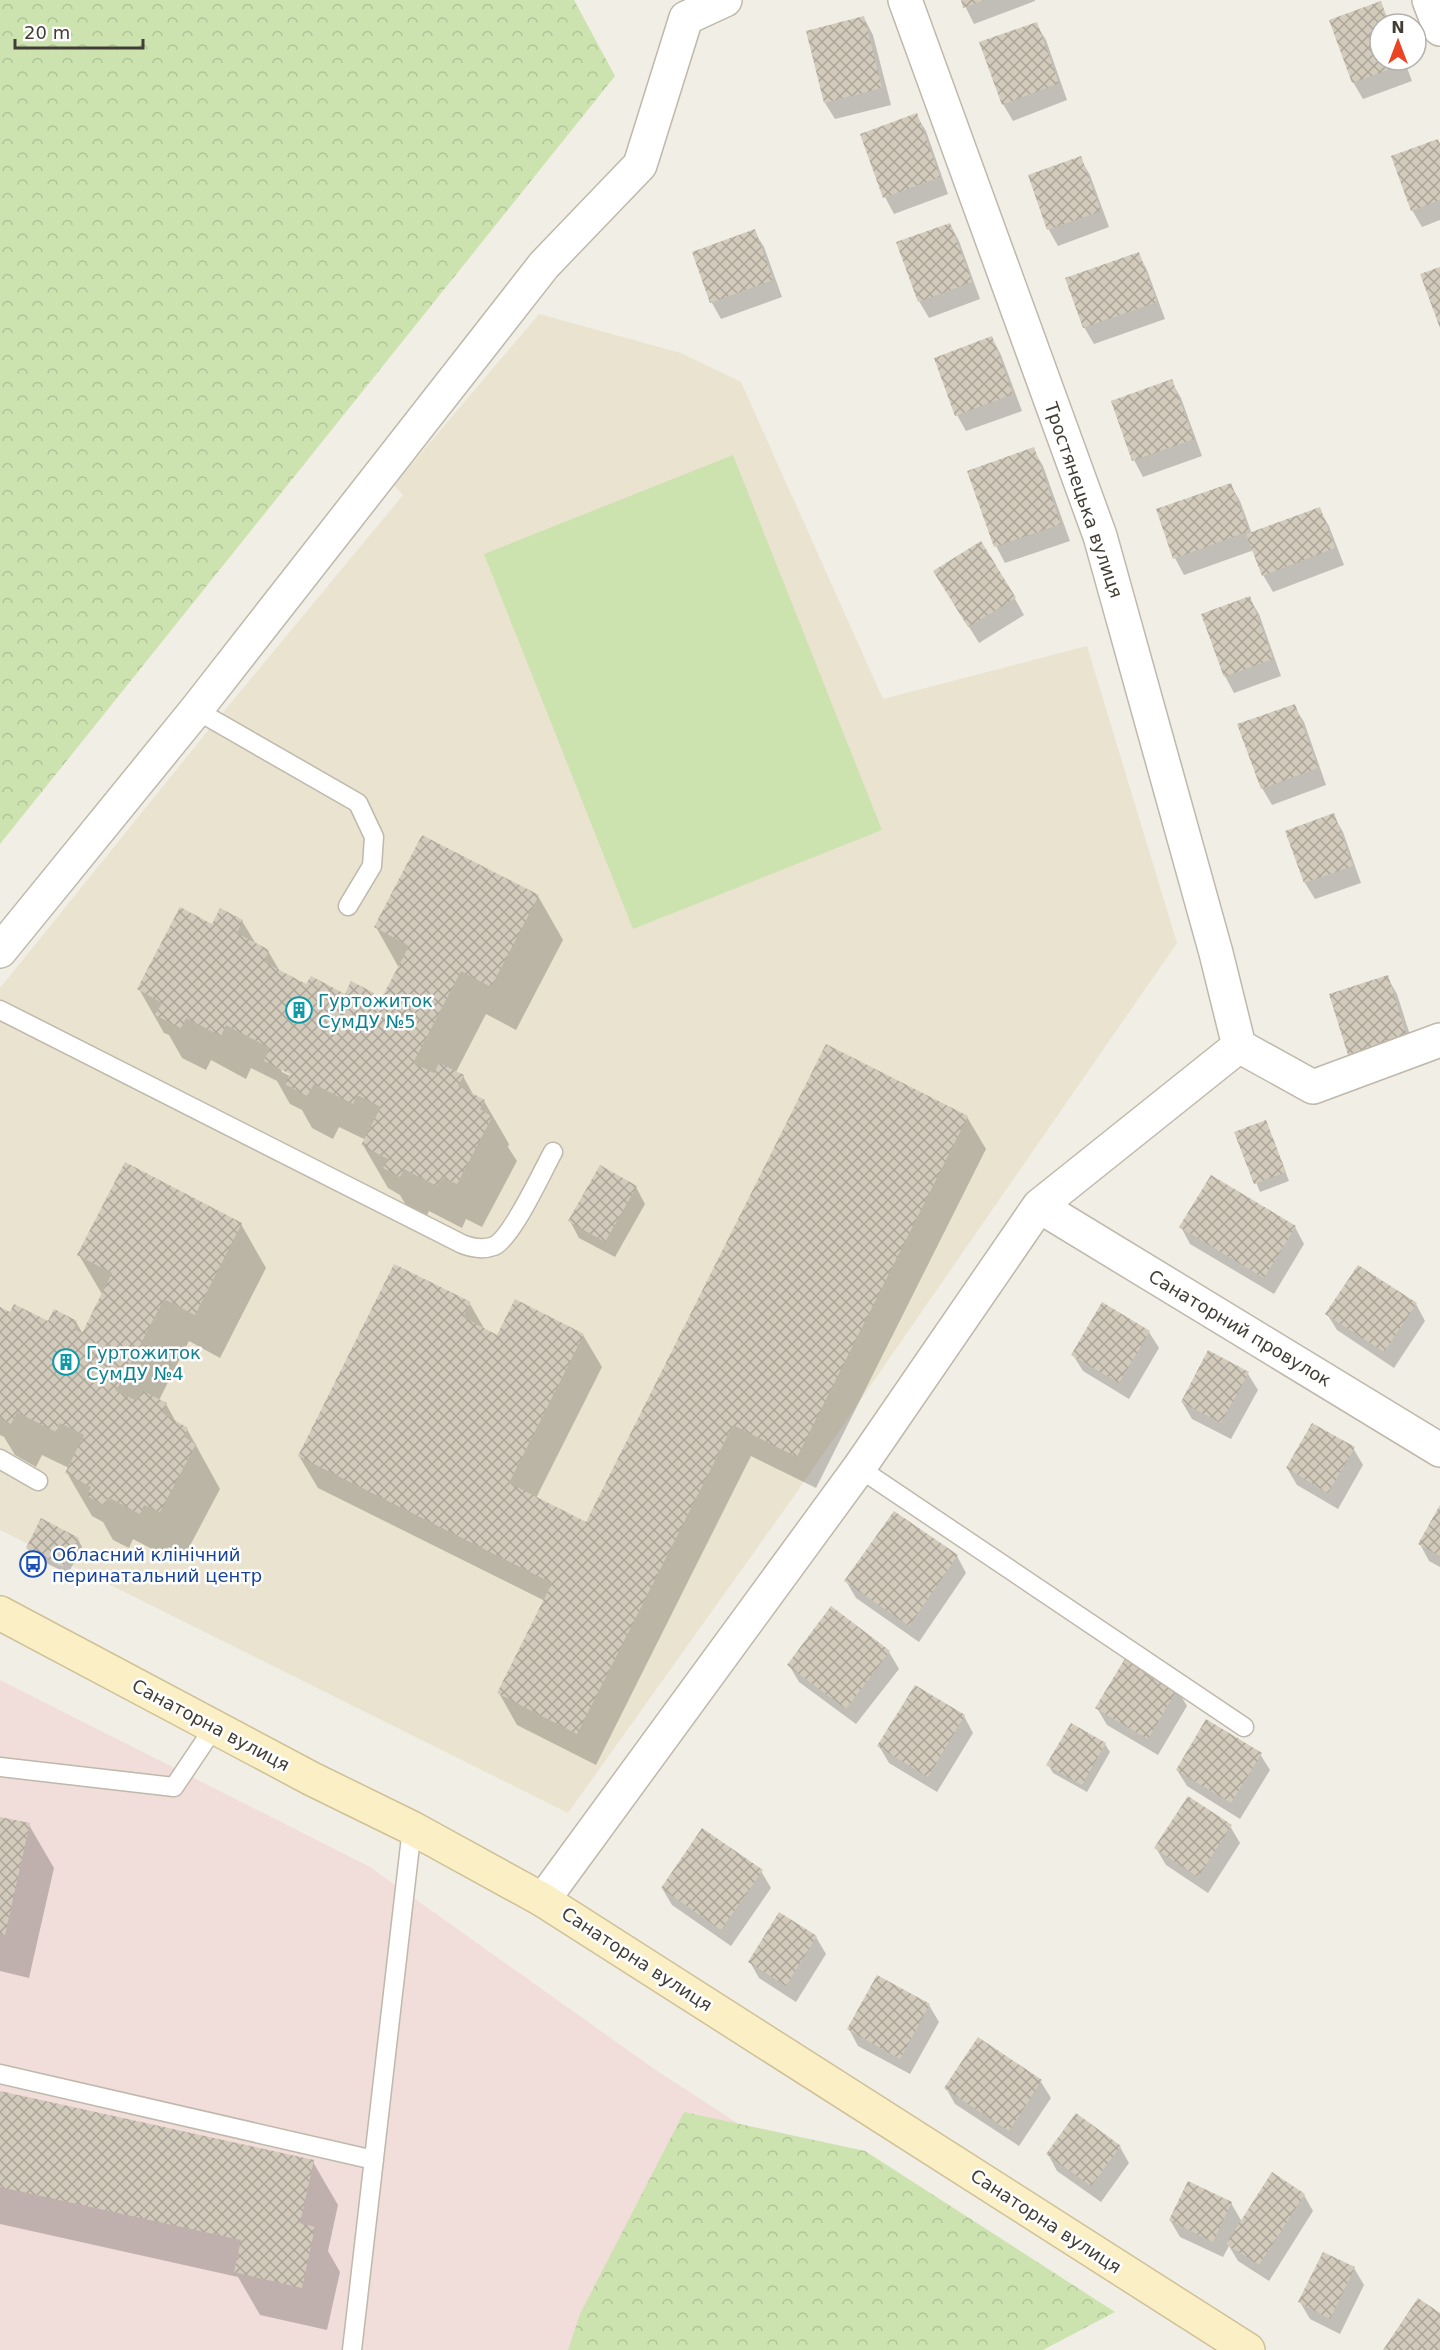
<svg xmlns="http://www.w3.org/2000/svg" width="1440" height="2350" viewBox="0 0 1440 2350" font-family="'DejaVu Sans',sans-serif">
<style>
.education{fill:#eae3d0}
.medical{fill:#f1ddd9}
.forest{fill:url(#forest-crowns)}
.pitch{fill:#cce3b0}
.shadow{fill:#0003;fill-rule:evenodd}
.building{fill:url(#building-cross-hatch)}
.lines{fill:none;stroke-linecap:round;stroke-linejoin:round}
.service-casing{stroke:#bfb8ab;stroke-width:21}
.minor-casing{stroke:#bfb8ab;stroke-width:36}
.secondary-casing{stroke:#cfc197;stroke-width:36}
.service{stroke:#fff;stroke-width:18}
.minor{stroke:#fff;stroke-width:33}
.secondary{stroke:#fbefc6;stroke-width:33}
.labels{text-anchor:middle;dominant-baseline:central;stroke-width:5;stroke-linejoin:round;paint-order:stroke}
.street-label{font-size:18px;fill:#433e35;stroke:#fff}
.culture-label{font-size:18px;fill:#0d838f;stroke:#fff;text-anchor:start}
.transit-label{font-size:18px;fill:#164399;stroke:#fff;text-anchor:start}
</style>
<defs>
<pattern id="forest-crowns" width="20" height="18" patternUnits="userSpaceOnUse" patternTransform="scale(1.5)"><rect width="20" height="18" fill="#cce3b0"/><path d="M2 6a3 3 0 1 1 6 0M12 15a3 3 0 1 1 6 0" fill="none" stroke="#b0c498"/></pattern>
<pattern id="building-cross-hatch" width="8" height="8" patternUnits="userSpaceOnUse" patternTransform="scale(1.5)"><rect width="8" height="8" fill="#d2cabb"/><path d="M0 0l8 8M0 8l8-8" fill="none" stroke="#aca599"/></pattern>
</defs>
<rect width="100%" height="100%" fill="#f1eee5"/>
<path class="education" d="M539,314l142,39 60,29 142,317 204,-53 90,297 -385,556 -224,314 -568,-283v-542l215,-266 188,-227 -9,-10z"/>
<path class="medical" d="M0,1680l370,187 287,204 338,219 -13,60h-982z"/>
<path class="forest" d="M0,0h574l41,76 -615,768z
M684,2112l181,39 250,161 -72,38h-475l12,-36z"/>
<path class="pitch" d="M733,455l149,375 -249,99 -149,-375z"/>
<path class="shadow" d="M962,0h73v1l-61,23z
M1380,3l11,21h-11v36h24l8,21 -49,18 -10,-17z
M864,18l9,17 18,70 -56,14 -10,-16z
M1036,24l10,16 21,60 -54,21 -10,-17z
M916,115l10,16 22,63 -54,20 -9,-17z
M1440,145v75l-18,7 -10,-17z
M1080,158l10,17 19,52 -51,19 -9,-16 -19,-54z
M950,224l9,17 21,58 -51,19 -10,-17z
M754,231l10,16 18,50 -61,22 -9,-16 -18,-51z
M1138,253l9,17 18,49 -71,25 -10,-17z
M992,338l9,17 21,56 -56,20 -9,-16z
M1171,381l10,17 21,58 -59,21 -9,-17z
M1033,449l10,17 27,75 -65,22 -9,-17z
M1230,484l10,17 12,33 67,-25 10,17 15,39 -71,27 -10,-17 -9,-25 -70,25 -9,-17 -18,-48z
M945,588l70,11 9,16 -45,28z
M1249,598l10,16 22,62 -47,17 -9,-17z
M1294,706l10,16 22,63 -54,20 -10,-17z
M1333,815l10,17 18,51 -46,16 -10,-16 -18,-51z
M538,896l25,44 -47,90 -30,-16 -30,58 7,4 11,20 10,5 25,43 -1,3 9,14 -35,66 -16,-8 -4,9 -33,-17 -4,9 -15,-8 -10,-17 -12,-7 -25,-43 3,-5 -27,-13 -6,12 -21,-11 -10,-18 -12,-6 -13,-23 -26,-13 -5,11 -35,-19 -5,10 -24,-12 -13,-23 -5,-2 -25,-44 74,-63 29,-5 14,23 12,7 13,22 26,13 38,10 28,-2 7,12 19,-38 -23,-41zM280,1067l18,9 -2,3 -14,-7z
M1387,977l10,17 19,60 -57,17 -10,-17z
M967,1117l19,32 -170,339 -65,-32 -155,309 -79,-40 -18,-32 46,-92 -227,-113 -19,-32 171,-152 15,26 13,7 85,-2 19,32 -66,131 51,26z
M1269,1130l20,51 -29,11 -24,-59z
M636,1187l9,17 -30,53 -36,-19 -9,-17z
M241,1224l25,44 -46,90 -31,-17 -30,59 7,4 11,20 10,5 33,60 -35,66 -16,-8 -4,9 -32,-17 -4,9 -16,-8 -10,-18 -11,-6 -25,-43 2,-5 -27,-13 -6,12 -21,-12 -11,-18 -4,-2v-127l10,6 38,9 28,-1 7,12 20,-38 -24,-41z
M1181,1227h114l9,17 -30,50 -84,-50z
M1416,1304l9,17 -31,47 -57,-38 -10,-16z
M1149,1332l10,16 -30,51 -46,-28 -10,-16z
M1248,1374l10,16 -27,49 -39,-20 -10,-17z
M1353,1448l10,17 -25,44 -41,-24 -10,-17z
M1440,1508v59l-11,-6 -9,-17z
M78,1539l4,8 -14,27 -36,-18 -5,-8z
M957,1556l9,17 -47,69 -63,-44 -10,-17z
M889,1652l10,17 -43,55 -57,-42 -10,-17z
M1177,1689l10,17 -29,49 -51,-30 -10,-17z
M964,1716l9,17 -36,59 -48,-29 -10,-17z
M1105,1744l5,8 -23,40 -34,-19 -5,-8z
M1260,1754l10,16 -30,49 -53,-33 -10,-16z
M0,1818l29,7 25,43 -25,110 -29,-7z
M1230,1826l10,17 -32,50 -42,-28 -10,-17z
M761,1871l10,17 -40,58 -59,-41 -10,-17z
M816,1937l10,17 -30,48 -37,-24 -9,-16z
M929,2005l10,17 -29,52 -52,-28 -9,-17z
M978,2039l63,43 10,16 -32,48 -64,-42 -9,-16z
M0,2092l313,70 25,43 -10,46 12,21 -13,58 -67,-15 -22,-38 -238,-53z
M1120,2147l9,16 -28,39 -44,-31 -9,-17z
M1304,2195l9,16 -44,70 -31,-20 -9,-15 -6,11 -43,-20 -10,-17 61,-17 11,19z
M1354,2268l10,17 -24,49 -30,-15 -10,-17z"/>
<path class="building" d="M961,0h23l-21,8z
M1381,1l8,23h-9v36h22l2,4 -52,19 -23,-63z
M864,16l18,72 -58,15 -18,-72z
M1037,22l22,61 -57,22 -23,-63z
M917,113l23,64 -57,21 -23,-64z
M1438,139l2,5v56l-29,11 -20,-55z
M1081,156l20,55 -54,19 -19,-55z
M950,223l22,59 -54,20 -22,-60z
M755,229l18,51 -63,23 -18,-51z
M1139,252l18,50 -74,26 -18,-50z
M1440,267v61l-20,-54z
M992,336l21,58 -58,22 -21,-58z
M1172,379l22,60 -62,22 -21,-60z
M1034,447l27,77 -67,23 -27,-76z
M1231,483l18,48 -76,28 -17,-50z
M1320,507l15,41 -73,28 -16,-42z
M981,541l35,57 -48,29 -35,-56z
M1250,596l23,63 -49,18 -23,-63z
M1295,704l23,64 -57,21 -24,-65z
M1334,813l19,53 -49,17 -19,-52z
M422,835l117,60 -48,92 -30,-16 -48,92 21,10 5,-10 25,12 -6,11 27,14 -5,9 12,8 -35,67 -16,-7 -4,9 -33,-17 -4,8 -17,-9 5,-9 -27,-14 20,-38 -24,-12 -4,9 -39,-20 -7,12 -22,-12 5,-10 -26,-13 6,-13 -44,-23 -5,11 -35,-18 -5,10 -26,-13 7,-12 -25,-14 43,-82 32,17 8,-16 23,12 -6,13 32,17 -5,12 42,22 5,-8 34,18 6,-13 23,12 -4,8 8,4 31,-59 -35,-19z
M1388,975l19,62 -59,18 -19,-61z
M826,1044l142,72 -171,341 -64,-32 -156,309 -80,-41 55,-110 -254,-127 96,-192 77,38 -8,15 34,18 18,-36 69,35 -75,149 77,39z
M1266,1120l20,52 -32,12 -20,-52z
M125,1162l117,61 -47,92 -31,-16 -48,92 21,10 6,-10 24,12 -5,10 26,15 -4,9 12,7 -36,68 -16,-7 -4,9 -32,-17 -4,8 -17,-9 4,-9 -26,-14 19,-38 -24,-12 -4,9 -39,-20 -6,12 -11,-6v-111l10,5 4,-8 34,17 6,-12 23,12 -3,8 8,4 30,-60 -35,-18z
M600,1165l37,21 -32,56 -37,-21z
M1211,1175l85,51 -32,52 -85,-51z
M1358,1265l59,38 -33,49 -59,-38z
M1102,1302l48,29 -31,52 -48,-28z
M1208,1350l41,22 -28,51 -40,-21z
M1312,1423l43,24 -27,46 -42,-25z
M1440,1505v51l-22,-12z
M894,1511l64,44 -49,71 -65,-45z
M41,1518l38,20 -16,29 -37,-19z
M831,1606l59,45 -44,58 -59,-44z
M1126,1657l52,31 -30,51 -53,-31z
M915,1685l50,30 -37,62 -51,-31z
M1206,1719l56,34 -31,50 -55,-33z
M1071,1723l35,20 -24,42 -36,-20z
M1188,1796l44,29 -34,52 -44,-29z
M0,1817l30,6 -25,112 -5,-1z
M702,1828l61,42 -42,60 -60,-42z
M779,1912l38,24 -31,50 -38,-24z
M877,1975l53,29 -30,55 -53,-30z
M978,2037l64,43 -33,51 -65,-43z
M0,2091l314,69 -14,63 15,4 -13,61 -68,-16 7,-32 -241,-53z
M1076,2113l45,33 -30,40 -45,-32z
M1272,2172l33,22 -46,71 -33,-21z
M1188,2181l44,21 -19,40 -44,-22z
M1323,2252l32,15 -25,52 -32,-17z
M1418,2298l22,15v37h-57z"/>
<g class="lines">
<g class="service-casing">
<path id="service" d="M196,710l162,93 16,34 -2,29 -24,40
M0,1010l462,234c10,4 21,6 32,2 18,-8 48,-74 59,-94
M0,1459l38,22
M859,1468l385,259
M0,1767l174,20 41,-61
M0,2074l374,86
M352,2350l60,-522"/>
</g>
<g class="minor-casing">
<path id="minor" d="M905,0l195,536 116,417 23,93
M1429,0l11,29
M0,951l196,-241 348,-445 96,-100 46,-147 39,-18
M1039,1206l401,244
M543,1900l316,-432 180,-262 200,-160 74,41 127,-47"/>
</g>
<g class="secondary-casing">
<path id="secondary" d="M0,1613l312,166 100,49 131,72 705,450"/>
</g>
<use href="#service" class="service"/>
<use href="#minor" class="minor"/>
<use href="#secondary" class="secondary"/>
</g>
<defs>
<g id="building-ring" transform="scale(1.35)"><circle r="9.5" fill="#fff" stroke="#0f9aa8" stroke-width="1.5"/><path d="M-4-6H4V6H1V3H-1V6H-4ZM-2.5-4.3h1.7v1.8h-1.7ZM.8-4.3h1.7v1.8H.8ZM-2.5-1h1.7V.8h-1.7ZM.8-1h1.7V.8H.8Z" fill="#0f9aa8"/></g>
<g id="bus-ring" transform="scale(1.35)"><circle r="9.5" fill="#fff" stroke="#1a4fb4" stroke-width="1.5"/><path d="M-5-6H5V4H4V6H2V4H-2V6H-4V4H-5ZM-3.5-4V0h7V-4ZM-3.5 1.2v1.5H-2V1.2ZM2 1.2v1.5H3.5V1.2Z" fill="#1a4fb4"/></g>
</defs>
<g fill-rule="evenodd">
<use href="#building-ring" x="299" y="1010"/>
<use href="#building-ring" x="66" y="1362"/>
<use href="#bus-ring" x="33" y="1564"/>
</g>
<g class="labels">
<g class="street-label">
<text transform="translate(1084 500) rotate(71)">Тростянецька вулиця</text>
<text transform="translate(1240 1328) rotate(31)">Санаторний провулок</text>
<text transform="translate(211 1725) rotate(28)">Санаторна вулиця</text>
<text transform="translate(637 1959) rotate(33)">Санаторна вулиця</text>
<text transform="translate(1046 2221) rotate(33)">Санаторна вулиця</text>
</g>
<g class="culture-label">
<text x="318" y="1000">Гуртожиток<tspan x="318" dy="21">СумДУ №5</tspan></text>
<text x="86" y="1352">Гуртожиток<tspan x="86" dy="21">СумДУ №4</tspan></text>
</g>
<g class="transit-label">
<text x="52" y="1554">Обласний клінічний<tspan x="52" dy="21">перинатальний центр</tspan></text>
</g>
</g>
<g transform="translate(1398 42)"><circle r="28" fill="#ffffff" stroke="#b4b2ae" stroke-width="1.5"/>
<path d="M0-4.5L10 22L0 15L-10 22Z" fill="#ec4322"/>
<text y="-9" font-size="16" font-weight="bold" text-anchor="middle" fill="#433e35">N</text>
</g>
<path d="M15 39v9h128v-9" fill="none" stroke="#433e35" stroke-width="3"/>
<text x="24" y="39" font-size="18" fill="#433e35" stroke="#ffffff" stroke-width="4.5" paint-order="stroke">20 m</text>
</svg>
